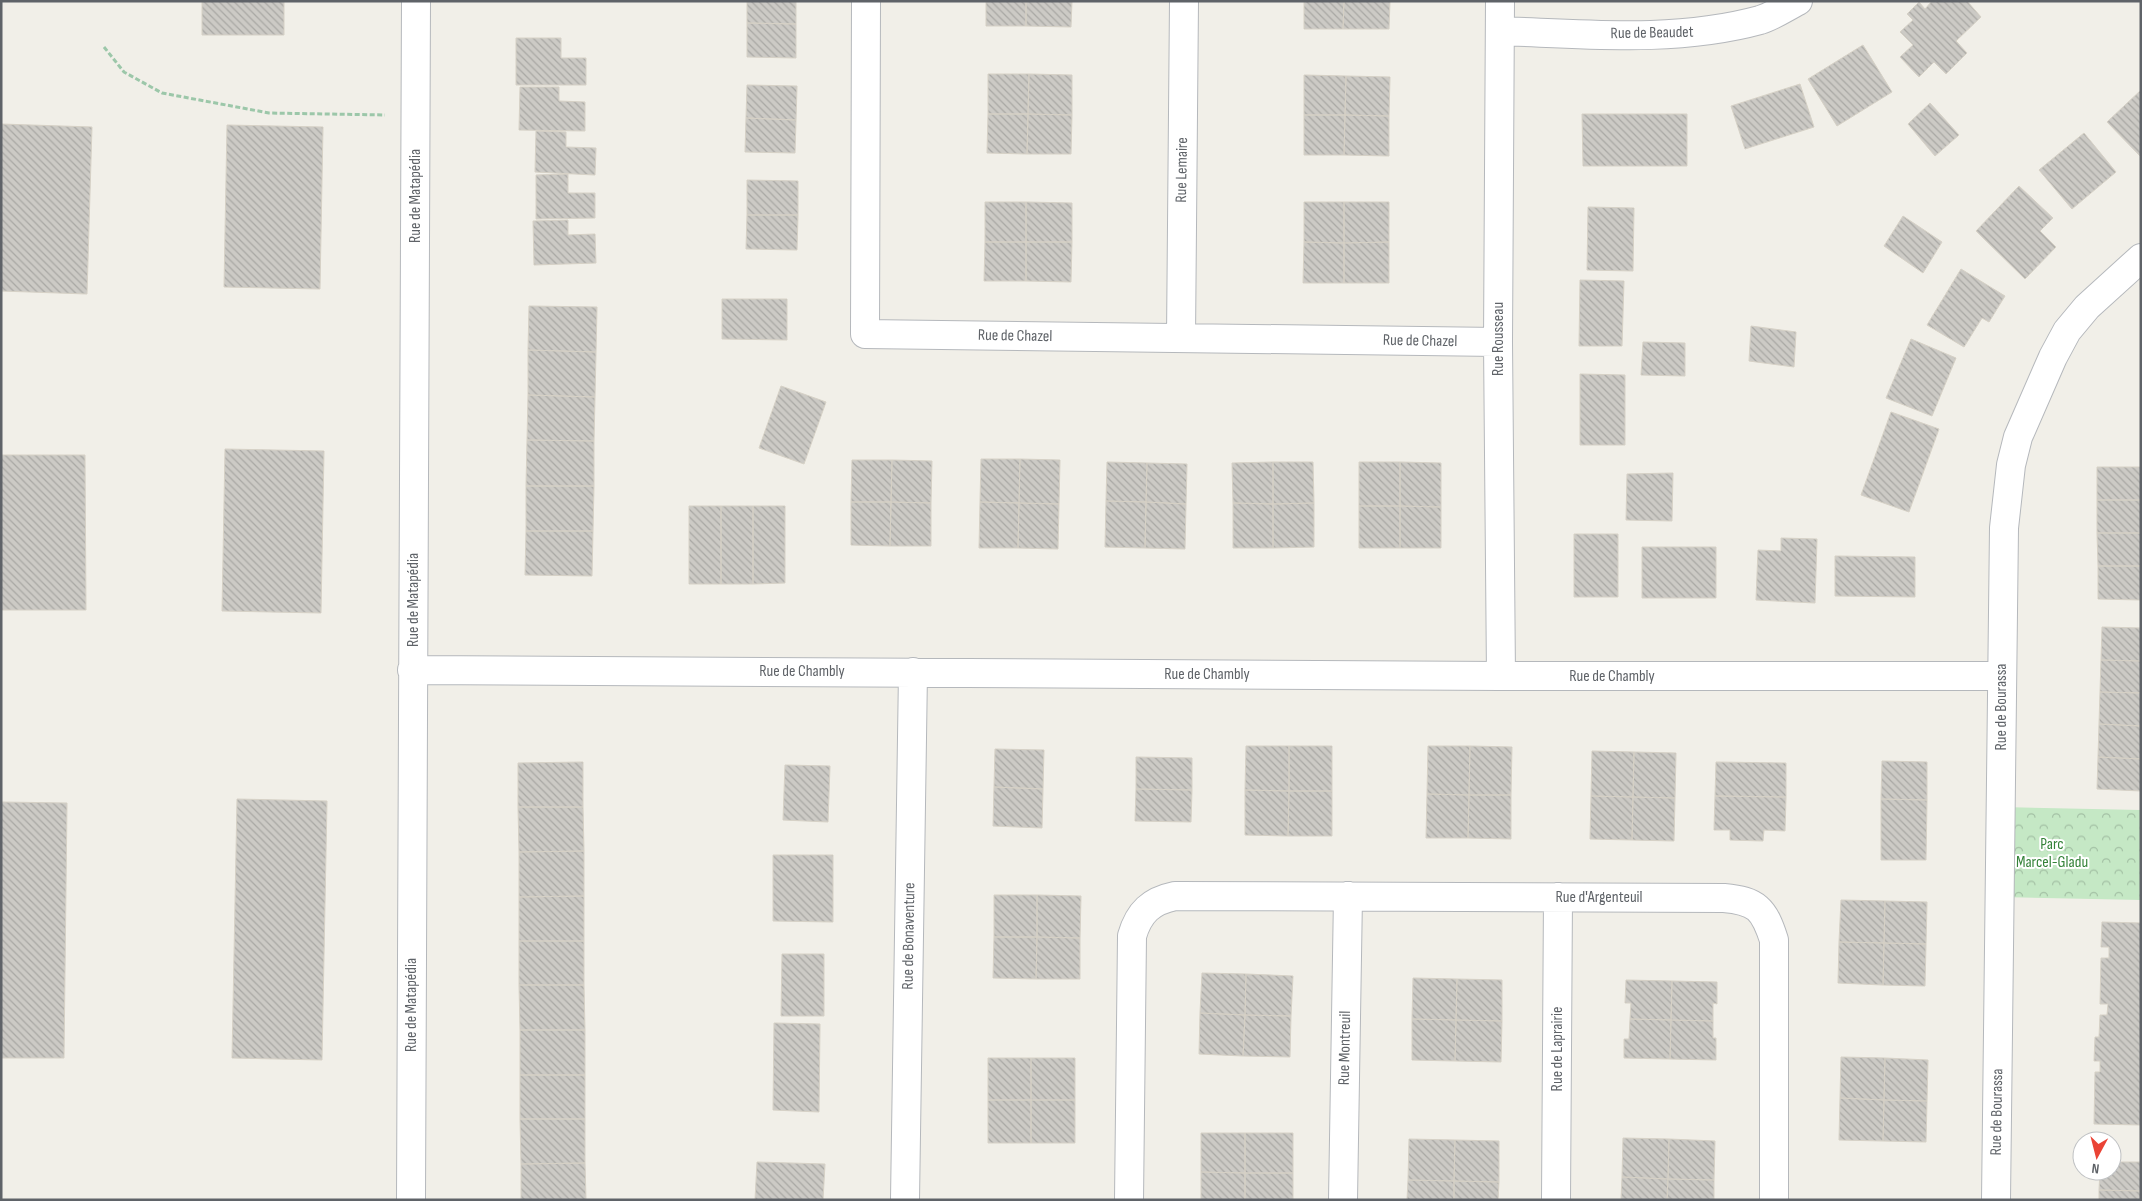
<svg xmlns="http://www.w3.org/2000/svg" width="2142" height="1201" viewBox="0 0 2142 1201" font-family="'Sofia Sans Condensed',sans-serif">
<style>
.park{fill:url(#park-crowns)}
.building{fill:url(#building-back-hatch);stroke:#d6d1c6}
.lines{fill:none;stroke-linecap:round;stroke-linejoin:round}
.minor-casing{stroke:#b5b8bc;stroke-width:30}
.path{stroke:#9cc7a9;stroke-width:3;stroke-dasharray:5 2.5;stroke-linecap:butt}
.minor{stroke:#fff;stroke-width:28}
.labels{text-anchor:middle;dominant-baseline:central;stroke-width:4;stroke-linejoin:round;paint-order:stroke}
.street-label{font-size:16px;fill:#5f6368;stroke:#fff}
.park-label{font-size:16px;fill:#348238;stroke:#fff}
</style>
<defs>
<pattern id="park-crowns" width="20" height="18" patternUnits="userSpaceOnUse" patternTransform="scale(1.25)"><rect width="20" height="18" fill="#c5e8c5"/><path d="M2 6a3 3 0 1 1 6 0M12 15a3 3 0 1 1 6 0" fill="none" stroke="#a3c0a4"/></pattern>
<pattern id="building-back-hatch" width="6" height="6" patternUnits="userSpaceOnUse" patternTransform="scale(1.25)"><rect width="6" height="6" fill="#cccac5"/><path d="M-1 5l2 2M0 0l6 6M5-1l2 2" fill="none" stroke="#a9a8a4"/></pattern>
</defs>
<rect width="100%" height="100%" fill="#f1efe8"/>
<path class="park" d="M2001,807l140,3v90l-142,-3z"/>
<path class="building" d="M202,1h82v34h-82z
M747,1h49v23l-49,-1z
M986,1h40v25h-40z
M1026,1h46l-1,26 -45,-1z
M1304,1h40l-1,28h-39z
M1344,1h46l-1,28h-46z
M1932,1h35l14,16 -25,24 11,12 -21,21 -12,-12 -15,15 -19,-20 13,-12 -13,-13 13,-12 -6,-6 12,-12 6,7z
M747,23l49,1v34l-49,-1z
M516,38h45v20h25v27h-70z
M1863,45l29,47 -55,34 -29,-47z
M988,74h41l-1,40h-40z
M1029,74l43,1v40l-44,-1z
M1304,75l42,1 -1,39h-41z
M1346,76l44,1 -1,39 -44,-1z
M1800,84l14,43 -69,22 -14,-43z
M747,85l50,1 -1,34 -50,-2z
M520,87h39v14l26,1v29l-66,-1z
M2141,90v65l-1,1 -33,-34z
M1930,103l29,32 -24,21 -27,-32z
M988,114h40l-1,40 -40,-1z
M1028,114l44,1 -1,39h-44z
M1582,114h105v52h-104z
M1304,115h41l-1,40h-40z
M1345,115l44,1v40l-45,-1z
M746,118l50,2 -1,33 -50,-1z
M1,124l91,3 -5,167 -86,-3z
M227,125l96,2 -3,162 -96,-2z
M536,131l30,1v15l30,1 -1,27 -60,-3z
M2084,133l32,39 -44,37 -33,-39z
M568,174v19h27v25l-59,1v-44z
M747,180l51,1v34h-51z
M2019,186l34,32 -13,13 16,16 -31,32 -49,-48z
M985,202h41v40h-41z
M1026,202l46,1v39h-46z
M1304,202h40v41l-40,-1z
M1344,202h45v40l-45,1z
M1588,207l46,1 -1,63 -46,-1z
M747,215h51l-1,35 -51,-1z
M1903,216l39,26 -19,31 -39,-27z
M568,220v15l27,-1 1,29 -62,2 -1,-44z
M985,242h41v39h-42z
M1026,242h46l-1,40 -45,-1z
M1304,242l40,1v40h-41z
M1389,242v41h-45v-40z
M1961,269l44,27 -16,26 -7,-4 -18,29 -37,-22z
M1580,280l44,1 -2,65h-43z
M722,299h65v41l-65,-1z
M529,306l68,1 -1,45 -68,-2z
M1751,326l45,6 -2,35 -45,-6z
M1911,339l45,19 -24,58 -46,-18z
M1643,342l42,1v33l-44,-1z
M528,350l68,2 -1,45 -67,-2z
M1580,374l45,1v70h-45z
M781,386l45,16 -22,62 -45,-16z
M528,395l67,2 -1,44 -67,-1z
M1891,412l48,17 -30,83 -48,-17z
M527,440l67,1v45h-68z
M225,449l99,2 -3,162 -99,-2z
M1,455h84l1,155h-85z
M981,459h39l-1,44 -39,-1z
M1020,459l40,1 -1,44 -40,-1z
M852,460h40l-1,42h-40z
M892,460l40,1 -1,42 -40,-1z
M1107,462l40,1 -1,39 -40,-1z
M1273,462v42l-40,-1 -1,-40z
M1273,462h40l1,41 -41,1z
M1359,462h41v44h-41z
M1400,462l41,1v44l-41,-1z
M1147,463l40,1 -1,40 -40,-2z
M2097,467h44v33h-44z
M1673,473l-1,48 -46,-1 1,-46z
M526,486h68l-1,45h-67z
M2097,500h44v33h-44z
M1106,501l40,1 -1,46 -40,-1z
M851,502h40l-1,44 -39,-1z
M891,502l40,1v43h-41z
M980,502l39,1 -1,45h-39z
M1146,502l40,2 -1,45 -40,-1z
M1019,503l40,1 -1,45 -40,-1z
M1233,503l40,1v44h-40z
M1314,503v44l-41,1v-44z
M689,506h32v78h-32z
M721,506h32v78h-32z
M753,506h32v77l-32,1z
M1359,506h41v42h-41z
M1400,506l41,1v41h-41z
M526,531h67l-1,45 -67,-1z
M2097,533h44v33h-43z
M1574,534h44v63h-44z
M1781,538l36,1 -2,64 -59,-3 2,-50 23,1z
M1642,547h74v51h-74z
M1835,556l80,1v40l-80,-1z
M2098,566h43v34l-43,-1z
M2102,627l39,1v33l-40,-1z
M2101,660l40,1v32l-41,-1z
M2100,692l41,1v33l-42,-2z
M2099,724l42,2v33l-43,-2z
M1246,746h43v45l-44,-1z
M1289,746h43v45h-43z
M1428,746h42l-1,49 -42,-1z
M1470,746l42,1 -1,48h-42z
M995,749l49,1 -1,39 -49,-2z
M1592,751l42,1 -1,45 -42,-1z
M1634,752l42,1 -1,45 -42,-1z
M1136,757l56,1v32l-56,-1z
M2098,757l43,2v32l-44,-2z
M1882,761l45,1v38l-46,-1z
M583,762v45h-65v-44z
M1716,762l70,1v34l-71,-1z
M785,765l45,1 -2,56 -45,-2z
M994,787l49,2 -1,39 -49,-2z
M1136,789l56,1 -1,32 -56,-1z
M1245,790l44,1 -1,45 -43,-1z
M1289,791h43v45h-44z
M1427,794l42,1 -1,43h-42z
M1469,795h42v44l-43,-1z
M1591,796l42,1 -1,43 -42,-1z
M1715,796l71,1 -1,34 -21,-1 -1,11 -33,-1v-10h-16z
M1633,797l42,1 -1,43 -42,-1z
M237,799l90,2 -5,259 -90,-2z
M1881,799l46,1 -1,60h-45z
M1,802l66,1 -3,255h-63z
M518,807h65l1,44 -65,1z
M584,851v45l-65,1v-45z
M773,855h60v67l-60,-1z
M994,895h43v42h-43z
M1037,895l44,1 -1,42 -43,-1z
M584,896v45h-65v-44z
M1841,900l44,1 -1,42 -45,-1z
M1885,901l42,1 -1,42 -42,-1z
M2102,922l39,1v202l-47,-1 1,-52h5v-11h-6l1,-24h4l1,-22h7l1,-11h-8l1,-46h8v-11h-8z
M994,937h43l-1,42 -43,-1z
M1037,937l43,1v41h-44z
M519,941h65v44h-65z
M1839,942l45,1 -1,42 -45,-2z
M1884,943l42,1 -1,42 -42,-1z
M782,954h42v62h-43z
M1202,973l44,1 -1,41 -45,-2z
M1246,974l47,2 -2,40 -46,-1z
M1413,978l44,1 -1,41 -44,-1z
M1457,979l45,1v41l-46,-1z
M1626,980l46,1 -1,39 -41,-1 1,-16h-6z
M1672,981l45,1v22l-4,-1v18l-42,-1z
M519,985h65l1,45h-65z
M1200,1013l45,2 -2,41 -44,-2z
M1245,1015l46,1 -1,41 -47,-1z
M1412,1019l44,1 -1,41 -43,-1z
M1630,1019l41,1 -1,39 -46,-1v-19h5z
M1456,1020l46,1 -1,41 -46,-1z
M1671,1020l42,1v17h3v22l-46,-1z
M774,1023l46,1 -1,88 -46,-2z
M520,1030h65v45h-65z
M1841,1057l44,1 -1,42 -44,-2z
M988,1058h43v42h-43z
M1031,1058h44v42h-44z
M1885,1058l43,2 -1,41 -43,-1z
M520,1075h65v44h-65z
M1840,1098l44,2 -1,41 -44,-1z
M988,1100h43v43h-43z
M1031,1100h44v43h-44z
M1884,1100l43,1 -1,41 -43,-1z
M520,1119h65v44l-64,1z
M1201,1133h44v40l-44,-1z
M1245,1133h48v40h-48z
M1623,1138l46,1 -1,40 -46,-2z
M1409,1139l46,1 -1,41 -46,-1z
M1669,1139l46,2 -1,39 -46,-1z
M1455,1140l44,1v41l-45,-1z
M757,1162l68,2 -2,36h-68z
M2112,1162h29v29l-42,-1 1,-19h12z
M585,1163l1,37h-65v-36z
M1201,1172l44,1v27h-44z
M1245,1173h48v27h-48z
M1622,1177l46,2 -1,21h-46z
M1668,1179l46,1v20h-47z
M1408,1180l46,1v19h-47z
M1454,1181l45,1 -1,18h-44z
M2099,1190l42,1v9h-42z"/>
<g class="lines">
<g class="minor-casing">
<path id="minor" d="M866,1l-1,333 633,8
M1500,1l-2,341 3,334
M1500,31c86,3 176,12 260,-11 13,-4 26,-13 38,-19
M1181,338l3,-337
M412,670l1089,6h500
M411,1200l5,-1199
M905,1200l8,-528
M1129,1200l3,-264c7,-24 19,-35 43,-40l549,2c33,3 40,11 50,42v260
M1343,1200l5,-304
M1556,1200l2,-303
M1996,1200l8,-672 7,-63 7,-28 35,-80 14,-26 20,-24 54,-49"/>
</g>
<path class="path" d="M104,47l20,25 38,21 107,20 116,2"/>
<use href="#minor" class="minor"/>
</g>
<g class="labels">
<g class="street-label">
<text transform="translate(1652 33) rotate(-1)">Rue de Beaudet</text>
<text transform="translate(1182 170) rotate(-89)">Rue Lemaire</text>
<text transform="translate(415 196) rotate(-90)">Rue de Matapédia</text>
<text transform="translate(1015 336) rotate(1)">Rue de Chazel</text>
<text transform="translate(1498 339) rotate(-90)">Rue Rousseau</text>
<text transform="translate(1420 341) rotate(1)">Rue de Chazel</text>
<text transform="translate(413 600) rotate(-90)">Rue de Matapédia</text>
<text x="802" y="671">Rue de Chambly</text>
<text x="1207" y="674">Rue de Chambly</text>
<text x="1612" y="676">Rue de Chambly</text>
<text transform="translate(2001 707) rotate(-90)">Rue de Bourassa</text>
<text x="1599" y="897">Rue d'Argenteuil</text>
<text transform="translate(909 936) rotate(-89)">Rue de Bonaventure</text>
<text transform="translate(411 1005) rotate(-90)">Rue de Matapédia</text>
<text transform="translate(1345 1048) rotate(-89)">Rue Montreuil</text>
<text transform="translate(1557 1049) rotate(-90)">Rue de Laprairie</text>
<text transform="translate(1997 1112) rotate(-89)">Rue de Bourassa</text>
</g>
<g class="park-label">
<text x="2052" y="844">Parc<tspan x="2052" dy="18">Marcel-Gladu</tspan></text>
</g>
</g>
<rect width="2142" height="1201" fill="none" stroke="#5f6368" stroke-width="5"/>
<g transform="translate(2097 1156) rotate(187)"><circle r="24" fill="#ffffff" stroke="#bfc1c3"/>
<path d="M0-4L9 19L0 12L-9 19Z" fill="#ea4335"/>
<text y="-8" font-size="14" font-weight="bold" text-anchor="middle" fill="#5f6368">N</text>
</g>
</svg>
